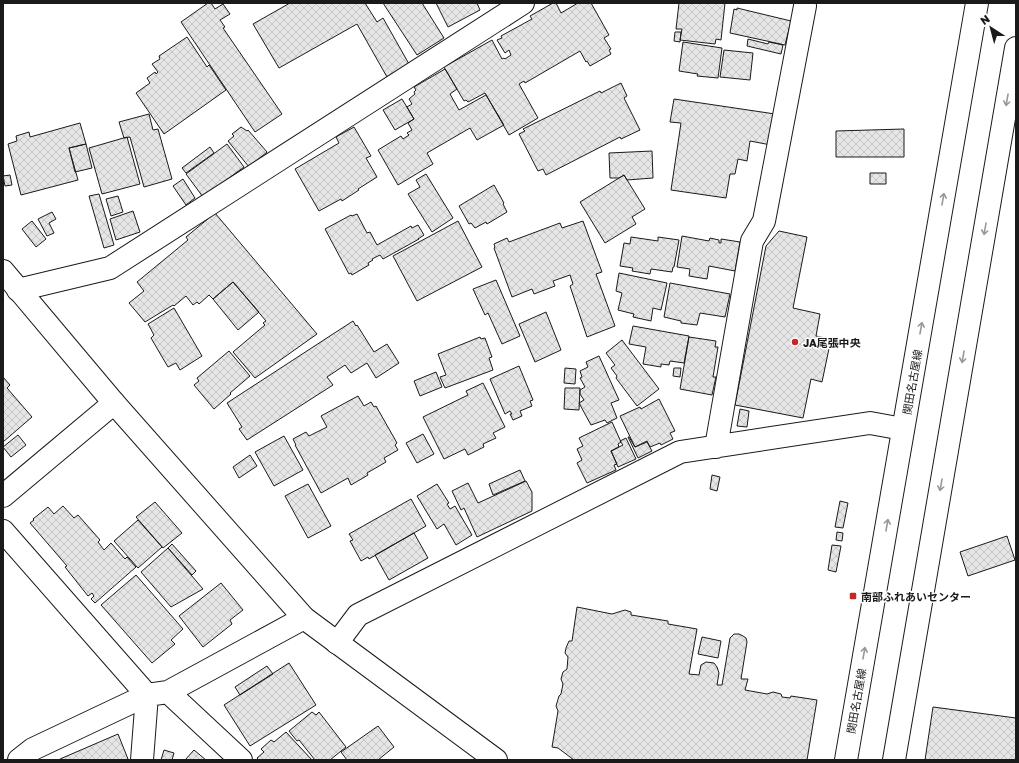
<svg xmlns="http://www.w3.org/2000/svg" width="1019" height="763" viewBox="0 0 1019 763" font-family="'Golos Text','Noto Sans JP',sans-serif">
<style>
.building{fill:url(#building-cross-hatch);stroke:#1a1a1a}
.lines{fill:none;stroke-linecap:round;stroke-linejoin:round}
.street-casing{stroke:#1a1a1a;stroke-width:24}
.secondary-casing{stroke:#1a1a1a;stroke-width:24}
.primary-casing{stroke:#1a1a1a;stroke-width:24}
.street{stroke:#fff;stroke-width:22}
.secondary{stroke:#fff;stroke-width:22}
.primary{stroke:#fff;stroke-width:22}
.oneway{stroke:#989898}
.poi-dot{fill:#c62828;stroke:#fff;stroke-width:1.5}
.labels{text-anchor:middle;dominant-baseline:central;stroke-width:3;stroke-linejoin:round;paint-order:stroke}
.poi-label{font-size:11px;font-weight:bold;fill:#1a1a1a;stroke:#fff;text-anchor:start}
.street-label{font-size:11px;fill:#1a1a1a;stroke:#fff}
</style>
<defs>
<pattern id="building-cross-hatch" width="8" height="8" patternUnits="userSpaceOnUse"><rect width="8" height="8" fill="#e6e6e6"/><path d="M0 0l8 8M0 8l8-8" fill="none" stroke="#c5c5c5"/></pattern>
</defs>
<rect width="100%" height="100%" fill="#fff"/>
<path class="building" d="M208,3h3l4,6 8,-5 7,10 -10,6 5,7 -2,1 59,86 -27,18 -74,-110z
M290,3h75l12,19 6,-4 26,46 -22,13 -30,-53 -78,44 -26,-44z
M383,3h39l22,35 -27,17z
M436,3h41l3,7 -32,17z
M553,3h3l5,10 17,-10h13l18,32 -5,3 7,11 -2,1 2,4 -21,12 -3,-5 -1,1 -6,-11 -55,32 -1,-2 -5,3 19,34 -29,17 -24,-42 -17,9 -2,-2 -2,1 -20,-34 48,-27 10,19 2,-1 1,1 6,-4 -2,-5 -4,3 -8,-13 5,-2 -1,-2 31,-17 -2,-3z
M679,3h46l-4,37 -5,-1 -1,5 -35,-4 2,-11h-6z
M737,8l54,13 -6,24 -55,-12 4,-24 3,1z
M675,32h6l-1,10 -6,-1z
M187,37l20,30 2,-2 17,25 -62,44 -28,-41 14,-10 -3,-5 8,-6 1,2 2,-2 -6,-8 8,-5 -1,-3z
M748,39l20,5 1,-2 14,3 -2,9 -34,-8z
M683,42l39,6 -4,30 -21,-2 1,-2 -19,-3z
M724,50l29,3 -3,27 -30,-3z
M445,69l12,20 -7,5 9,16 27,-15 18,30 -27,15 -7,-12 -43,25 6,11 -35,21 -20,-35 23,-14 2,3 6,-4 -2,-2 5,-3 -4,-7 6,-4 -7,-12 5,-3 -3,-5 6,-5 -1,-2 2,-2 -2,-3z
M621,83l6,13 -3,2 16,32 -19,9 -1,-2 -74,38 -3,-6 -5,2 -19,-37 6,-3 -2,-2 77,-38 1,2z
M402,99l12,20 -19,11 -12,-20z
M674,99l101,15 -4,31 -21,-4 -3,20 -9,-2 -3,15h-5l-4,24 -55,-8 10,-67 -11,-1z
M149,114l4,16 5,-1 14,50 -28,8 -14,-50 -6,1 -5,-16z
M80,123l6,21 -17,4 9,32 -57,15 -13,-51 9,-3 -1,-5 13,-4 1,5z
M241,127l6,4 1,-1 19,22 -18,15 -21,-26 6,-5 -2,-2z
M354,127l17,29 -5,2 11,19 -19,12 1,1 -17,11 -1,-2 -22,12 -24,-42 44,-26 -3,-6z
M904,129v28h-68v-26z
M127,137l13,47 -38,10 -13,-46z
M86,144l6,24 -17,4 -6,-24z
M227,144l17,23 -41,30 -17,-23z
M210,147l4,6 -28,20 -4,-5z
M652,151l1,27 -26,2 -3,-5 -5,3h-9l-1,-25z
M870,173h16v11h-16z
M426,174l27,44 -21,14 -24,-38 12,-7 -4,-7z
M10,175l2,10 -7,1 -2,-10z
M624,175l21,34 -13,8 4,7 -31,19 -25,-41z
M183,179l12,19 -9,7 -13,-19z
M494,185l10,18 -1,1 4,8 -20,12 -1,-2 -11,6 -4,-5 -2,1 -10,-18z
M99,194l15,51 -10,3 -15,-52z
M118,196l5,16 -12,4 -5,-17z
M133,211l7,21 -24,8 -6,-21z
M52,212l4,7 -7,4 5,10 -7,3 -9,-17z
M215,213l102,121 -62,44 -22,-26 32,-27 -2,-2 3,-2 -33,-39 -20,17 -4,-4 -10,9 -2,-2 -4,3 -7,-9 -12,10 -1,-1 -28,17 -16,-19 15,-12 -7,-9 51,-42 -2,-3z
M357,214l10,19 3,-1 7,13 34,-19 1,2 6,-3 6,10 -6,4h1l-36,20 -3,-4 -8,4 1,1 -5,3 1,2 -17,10 -1,-2 -2,1 -24,-45 26,-14 1,1z
M32,221l14,18 -10,8 -14,-18z
M458,221l24,46 -65,34 -24,-45z
M583,221l19,51 -6,2 19,52 -28,11 -17,-51 3,-2 -3,-9 -17,6 2,5 -21,8 -2,-5 -20,8 -18,-49 1,-1 -1,-3 13,-6 2,4 51,-19 2,5z
M779,231l28,6 -14,71 27,6 -4,22 15,3 -9,43 -11,-3 -8,39 -68,-13 31,-159z
M682,236l27,5 1,-3 9,2v3h2v-4l19,3 -5,29 -26,-5 -2,13 -18,-3 1,-7 -13,-2z
M631,237l27,4v-4l21,3 -5,27h-1l-1,5 -21,-3 -1,5 -18,-3 1,-3 -13,-2 4,-23 6,1z
M619,273l48,10 -6,27 -8,-2 -2,13 -18,-4 1,-3 -16,-4 4,-17 -6,-2z
M496,280l24,56 -18,8 -14,-31 -3,2 -12,-26z
M233,282l26,30 -21,18 -25,-31z
M670,283l60,11 -5,23 -25,-4 -3,12 -16,-2v-2l-17,-4z
M174,308l28,48 -22,14 -4,-7 -8,4 -17,-29 3,-3 -6,-11z
M546,312l15,38 -26,12 -16,-38z
M353,321l3,5 1,-1 17,27 13,-8 12,19 -23,15 -9,-15 -16,10 -6,-8 -18,12 6,8 -86,55 -8,-11 3,-2 -15,-24z
M633,326l56,10 -5,27 -14,-2 -1,4 -8,-1v3l-18,-3 3,-17 -17,-3z
M480,337l1,2 4,-1 7,19 -3,1 4,12 -48,18 -5,-11 6,-2 -8,-21z
M689,337l27,4 -1,6h3l-5,30h3l-4,18 -32,-6z
M622,340l37,49 -22,17 -21,-28 1,-2 -6,-8 4,-3 -9,-12z
M229,351l21,25 -20,17 1,1 -17,15 -20,-24 5,-4 -2,-3z
M599,356l20,44 -8,3 6,15 -10,5 -2,-3 -14,5 -12,-22 5,-3 -4,-6v-4l5,-3 -5,-9 2,-1 -2,-6 8,-4 -2,-5z
M519,366l14,34 -3,1 2,5 -12,5 2,5 -9,4 -3,-6h2l-2,-3 -5,3 -15,-35z
M565,368l11,1 -1,15 -11,-1z
M674,368h7l-1,9 -7,-1z
M436,372l6,15 -22,9 -6,-15z
M3,377l7,8 -3,3 25,29 -29,25z
M483,383l22,44 -12,6 3,5 -13,6 1,3 -16,8 -3,-6 -21,10 -21,-42 45,-22 -2,-4z
M565,388h15l-1,22 -15,-1z
M358,396l6,10 7,-4 3,5 2,-1 21,37 -2,2 3,5 -14,8 2,4 -19,11 1,2 -17,10 -3,-7 -27,15 -26,-48h1l-3,-6 13,-7 3,4 18,-9 -6,-11z
M659,399l16,32 -5,2 3,6 -12,6 -1,-2 -10,4 -3,-6 -12,6 -15,-31 20,-9 1,2z
M740,409l9,2 -2,16 -10,-1z
M612,422l9,20 -3,2 1,3 -8,4 6,13 -3,1 2,5 -29,13 -10,-20 5,-3 -5,-11 6,-3 -4,-8z
M423,434l11,20 -17,9 -11,-20z
M18,435l8,10 -15,12 -8,-10z
M284,436l19,34 -29,16 -19,-34z
M628,437h1l6,10 12,-5 5,9 -14,7z
M626,438l10,21 -18,8 -7,-16 12,-6 -3,-4z
M250,455l7,11 -18,12 -6,-11z
M520,470l5,11 -32,14 -4,-11z
M712,475l8,2 -3,14 -7,-2z
M526,481l6,11v19l-55,26 -13,-29 -3,2 -9,-19 16,-8 10,20z
M308,484l23,42 -23,12 -23,-42z
M437,484l12,19 -2,1 3,5 5,-3 17,29 -16,10 -12,-21 -7,5 -20,-33z
M411,499l15,27 -57,33 -1,-2 -7,4 -11,-20 3,-1 -4,-6z
M840,501l8,2 -5,25 -8,-1z
M155,502l27,31 -19,15 -27,-31z
M63,506l11,12 4,-3 22,25 -2,2 6,8 7,-7 14,16 2,-2 9,10 -41,36 -4,-4 3,-3 -2,-3 -4,3 -23,-29 2,-1 -37,-43 4,-3 -1,-1 15,-12 6,7z
M138,520l24,27 -24,21 -24,-27z
M837,532l6,1 -1,8 -6,-1z
M414,533l14,25 -39,22 -14,-25z
M1007,536l8,24 -47,16 -8,-24z
M172,544l24,27 -4,4 -24,-27z
M832,545l9,1 -5,26 -8,-2z
M168,548l35,41 -32,18 -30,-35z
M136,575l47,54 -12,11 4,4 -23,19 -51,-58z
M221,583l22,27 -13,10 2,4 -29,23 -24,-31z
M577,607l35,7 13,-4 6,2v3l37,6v3l29,5 -8,45 10,1 2,-10 5,-3 8,1 3,4 2,6 -2,12h5l8,-47 4,-4h5l4,2 3,2 1,4 -6,37h7l-3,11 22,4 6,-2 8,2 1,3 8,1 1,-2 26,4 -10,60h-233l-16,-12 -6,-1 6,-36 -2,-5 3,-10 2,-2 2,-10 -2,-5 2,-7 4,-3 1,-12 -3,-4 1,-5 3,-7h3z
M702,637l19,4 -3,17 -20,-4z
M289,663l27,42 -66,41 -26,-41z
M267,666l6,8 -33,21 -5,-8z
M933,707l83,11v42h-91z
M312,712l4,3 3,-3 27,35 -16,13h-15l-16,-20 -2,1 -8,-10z
M378,726l16,21 -16,13h-31l-6,-8z
M286,732l26,28h-53l-2,-2 7,-6 -3,-3 10,-9 3,2z
M118,734l10,25 -3,1h-65v-1z
M164,750l10,3 -2,7h-11z
M194,750l12,10h-21z"/>
<g class="lines">
<g class="street-casing">
<path id="street" d="M18,290l92,-22 413,-265
M716,447l36,-206 12,-20 41,-215
M3,496l111,-93
M3,531l144,164 -5,65
M337,643l21,-28 322,-163 190,-29 33,6
M168,692l73,68
M19,760l14,-11 114,-54 21,-3 136,-74"/>
</g>
<g class="secondary-casing">
<path id="secondary" d="M3,271l111,132 190,215 192,142"/>
</g>
<g class="primary-casing">
<path id="primary" d="M846,760l131,-757
M894,760l122,-712"/>
</g>
<use href="#street" class="street"/>
<use href="#secondary" class="secondary"/>
<use href="#primary" class="primary"/>
</g>
<defs><path id="oneway-shaft" d="M-6 0H5M1.5-3L5.5 0L1.5 3" fill="none" stroke-width="1.6" stroke-linecap="round" stroke-linejoin="round"/></defs>
<g class="oneway">
<use href="#oneway-shaft" transform="translate(1007 100) rotate(100)"/>
<use href="#oneway-shaft" transform="translate(943 199) rotate(-80)"/>
<use href="#oneway-shaft" transform="translate(985 229) rotate(100)"/>
<use href="#oneway-shaft" transform="translate(921 328) rotate(-80)"/>
<use href="#oneway-shaft" transform="translate(963 357) rotate(100)"/>
<use href="#oneway-shaft" transform="translate(941 485) rotate(100)"/>
<use href="#oneway-shaft" transform="translate(887 525) rotate(-80)"/>
<use href="#oneway-shaft" transform="translate(864 653) rotate(-80)"/>
</g>
<g class="poi-dot">
<circle cx="795" cy="342" r="4"/>
<rect x="849" y="592" width="8" height="8" rx="2"/>
</g>
<g class="labels">
<g class="poi-label">
<text x="803" y="342">JA尾張中央</text>
<text x="861" y="596">南部ふれあいセンター</text>
</g>
<g class="street-label">
<text transform="translate(912 382) rotate(-80)">関田名古屋線</text>
<text transform="translate(856 701) rotate(-80)">関田名古屋線</text>
</g>
</g>
<rect width="1019" height="763" fill="none" stroke="#1a1a1a" stroke-width="8"/>
<g transform="translate(991 28) rotate(324)" stroke="#ffffff" stroke-width="3" paint-order="stroke">
<path d="M0-3L7 15L0 10L-7 15Z" fill="#1a1a1a"/>
<text y="-6" font-size="11" font-weight="bold" text-anchor="middle" fill="#1a1a1a">N</text>
</g>
</svg>
